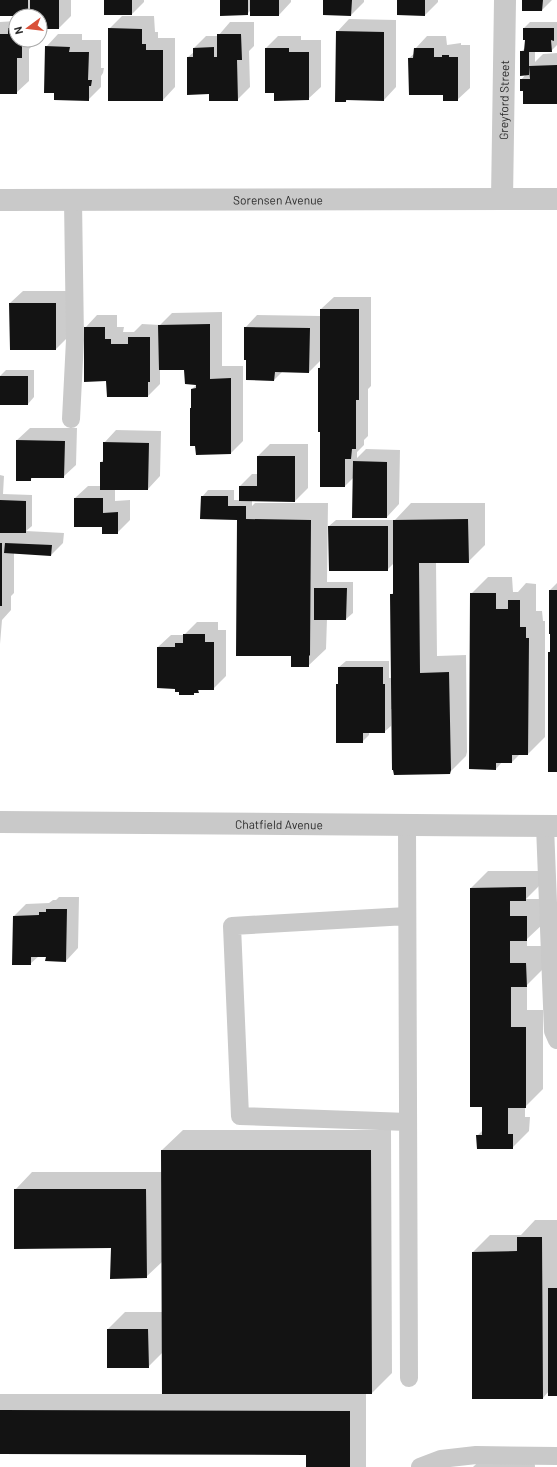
<svg xmlns="http://www.w3.org/2000/svg" width="557" height="1467" viewBox="0 0 557 1467" font-family="Barlow,sans-serif">
<style>
.shadow{fill:#0003;fill-rule:evenodd}
.building{fill:#131313}
.lines{fill:none;stroke-linecap:round;stroke-linejoin:round}
.service{stroke:#c9c9c9;stroke-width:18}
.minor{stroke:#c9c9c9;stroke-width:22}
.tertiary{stroke:#c9c9c9;stroke-width:22}
.labels{text-anchor:middle;dominant-baseline:central;stroke-width:4;stroke-linejoin:round;paint-order:stroke}
.street-label{font-size:12px;fill:#2c2c2c;stroke:#fff}
</style>
<rect width="100%" height="100%" fill="#fff"/>
<path class="shadow" d="M1,0h70v16l-12,12h-19v-12h-19zM31,11v5h-4z
M105,0h39v2l-12,12z
M221,0h70v2l-12,13 -28,-5 -4,4z
M324,0h40v2l-13,13z
M398,0h40v2l-13,13 -27,-1z
M523,0h29l-10,10z
M122,16h32l1,16h3v6h17v49l-12,13 -54,-71z
M349,19l47,1v67l-12,13 -36,-1 -2,2 -9,-69z
M16,21v19h18v4l-5,5v32l-13,12h-16v-71z
M230,22h24v24l-5,5 1,36 -13,13 -27,-7 -22,-36 6,-5v-4l12,-12h12z
M530,22h27v23l-6,6h-16v11l8,-8 14,-1v50l-33,-13 -3,-10 5,-6 -5,-22 5,-5 -2,-19z
M58,34h24v6h19v28h3l-1,5 -2,3v11l-13,13 -33,-8 -9,-45z
M278,36h23v4h20v47l-13,12 -33,-7 -9,-44z
M427,36h19l1,9 14,-2v2h9v43l-13,12 -13,-6h-34l-1,-36 6,-5v-4z
M23,291h45v46l-12,12 -46,-46z
M334,297h37v89l-3,3v47l-4,4v5l-7,7v6l9,-9 34,1 -1,54 -12,13 -33,-40 -9,9 -24,-55 -2,-63 2,-2v-6l-12,12 -26,-1 -9,9 -27,-21 -2,-31 12,-13 64,1v-7z
M222,312v54h21v75l-12,12 -40,-8v-37l1,-2v-17l5,-5 -12,-15h-24l-1,1v14l-12,12 -41,-16 -22,-52 12,-13h20v12h7l-1,5h11l8,-8 18,1 12,-12z
M6,370h28v27l-6,7h-28v-28z
M30,428h47l-1,37 -13,12h-30l-3,3 -13,-40z
M116,430l45,1 -1,45 -12,13h-33v12l15,-1v20l-13,13 -14,-7 -28,-28 13,-12h13v-24l3,-3v-16z
M270,444h38v44l-13,13 -43,-1v6l3,-3h73l-1,79h26v31l-7,6h-19l-1,30 -18,17 -16,-11 -54,-135 -36,-23 6,-7h26v10h6v-14l12,-12h6v-18z
M0,475l4,1 -1,18 29,1v31l-6,5 38,2 -1,10 -12,12 -37,-2v40l-3,3v14l-9,10 -2,24z
M411,503h74v42l-17,17h-32l1,94 29,-1 1,97 -1,4 -17,17 -56,-64h-2v17l-7,6h-15v3l-7,7 -23,-59v-16l7,-6h43v17h3l-1,-83 3,-3v-29l-7,7 -58,-44 7,-6h59z
M488,577h24l1,15h5l8,-9 10,1v27h6l1,10h2v116l-17,17h-8l-8,8h-10l-6,7 -25,-175z
M557,583v188h-8v-119l2,-1 -1,-61z
M197,622h21v8h8v46l-13,13h-12l-8,5 -13,-3 -4,-3 -18,-41 13,-12h13z
M488,871h55l-1,12 -16,16h17l1,24 -17,16v7h16v23l-16,16v25h16v79l-18,18v10h5l-1,14 -17,17 -35,-12 6,-6v-24h-12v-218z
M59,897h20l-1,51 -12,13 -19,-5h-8l-9,8 -16,-48 12,-12 23,-1 4,-3h3z
M183,1130h208l1,243 -20,20h-6v74h-59v-13l-307,-1v-59h163v-42l-15,15 -40,-38 17,-17h38v-51l-17,16 -34,-30 -97,-57 17,-18h131l-1,-22z
M535,1220h22v175l-8,-4 -6,7h-70v-146l17,-17h31z
M490,1451h44l1,16h-62z"/>
<path class="building" d="M0,0h28v16h-28z
M30,0h29v29h-19v-13h-10z
M104,0h28v15h-28z
M220,0h28v15l-28,1z
M250,0h29v16h-29z
M323,0h29l-1,16 -28,-1z
M397,0h28v16l-28,-1z
M522,0h21l-1,11h-20z
M8,28h8v12h6v18h-5v36h-17v-60h8z
M108,28l34,1v15h4v6h17v51h-55z
M523,28h31v13l-3,-1 1,12h-23v23l-9,1v-25h4l1,-11h-2z
M336,31l48,1v69l-38,-1v2h-11z
M217,34h24l1,26h-5l1,41h-29v-7l-22,1v-38h6v-9l21,-1v10h3z
M45,46l25,1 -1,5h20l-1,28h4l-1,6h-2v15l-35,-1v-7h-10z
M265,48h24v4h20v48l-35,1v-8h-9z
M414,48h20v9h8v-2h7v2h9v44h-15v-6h-34l-1,-37h5z
M557,65v39h-34v-13h-3v-12h10l-1,-13z
M9,303h47v47h-46z
M320,309h39v91h-3v49h-4l-1,10h-6v28h-25v-55h-2v-64h2z
M210,324v55l21,-1v76l-35,1 -1,-9h-5v-38h1v-19l5,-1v-3l-11,-1 -1,-14h-25l-1,-45z
M84,327h21v12h6v5h17v-7h22v45h-2v15h-41l-1,-16 -22,1z
M244,327l66,1 -1,45 -34,-1 -1,9 -28,-1v-20h-2z
M0,376h28v29h-28z
M16,440l49,1 -1,37h-33v3h-15z
M103,442l46,1 -1,47h-48v-28h3z
M257,456h38v46l-56,-1v-15h18z
M353,461l34,1v56h-35z
M201,496h27v10h18v13l65,1 -1,136 -1,-1v12h-18v-11h-55l1,-136 -37,-1z
M74,498h29v15l15,-1v22h-16v-7h-28z
M0,500l26,1v32h-26z
M468,519l1,44h-50l1,110 29,-1 2,98 -1,4 -56,1 -1,-5h-1l-2,-176h3v-74z
M328,526h60v45h-59z
M0,543h2v63h-2z
M5,543l47,2 -1,11 -47,-3z
M314,588h33l-1,32h-32z
M549,590h8v182h-9v-120h2v-18h-1z
M470,593h26v16h12v-9h12v27h6v11h3l-1,117h-16v8h-16v7l-27,-1z
M183,634h22v8h9v48h-16l1,3h-5v2h-15v-3h-4v-3l-18,-1v-41h18v-4h8z
M338,667h45v17h2v49h-22v10h-27v-59h2z
M526,887v14h-16v15h17v25h-17v22h16l1,24h-16v40h15v81h-18v26h5v15h-36l-1,-14h6v-28h-12v-219z
M46,909h21l-1,53 -21,-1 1,-4h-15v8h-19l1,-49 26,-1v-3h7z
M161,1150h210l1,244h-210z
M14,1189h132l1,89 -37,1 1,-31 -97,1z
M517,1237h25l1,162h-71v-147l45,-1z
M548,1288h9v108h-9z
M107,1329h41l1,39h-42z
M0,1410l350,1v56h-44v-12l-306,-1z"/>
<g class="lines">
<path class="service" d="M71,419l4,-79 -2,-140
M407,825l2,553
M545,826l8,205 4,9
M407,916l-175,10 8,190 168,6
M420,1467l21,-8 35,-4 81,1"/>
<g class="minor">
<path id="s1" d="M502,199l3,-199"/>
<path id="s2" d="M0,822l557,4"/>
</g>
<path class="tertiary" id="s3" d="M0,200l557,-1"/>
</g>
<g class="labels">
<g class="street-label">
<text stroke="none"><textPath href="#s1" startOffset="99">Greyford Street</textPath></text>
<text stroke="none"><textPath href="#s3" startOffset="278">Sorensen Avenue</textPath></text>
<text stroke="none"><textPath href="#s2" startOffset="279">Chatfield Avenue</textPath></text>
</g>
</g>
<g transform="translate(28 28) rotate(255)"><circle r="19" fill="#ffffff" stroke="#ababab"/>
<path d="M0-3L7 15L0 10L-7 15Z" fill="#d95039"/>
<text y="-6" font-size="11" font-weight="bold" text-anchor="middle" fill="#2c2c2c">N</text>
</g>
</svg>
